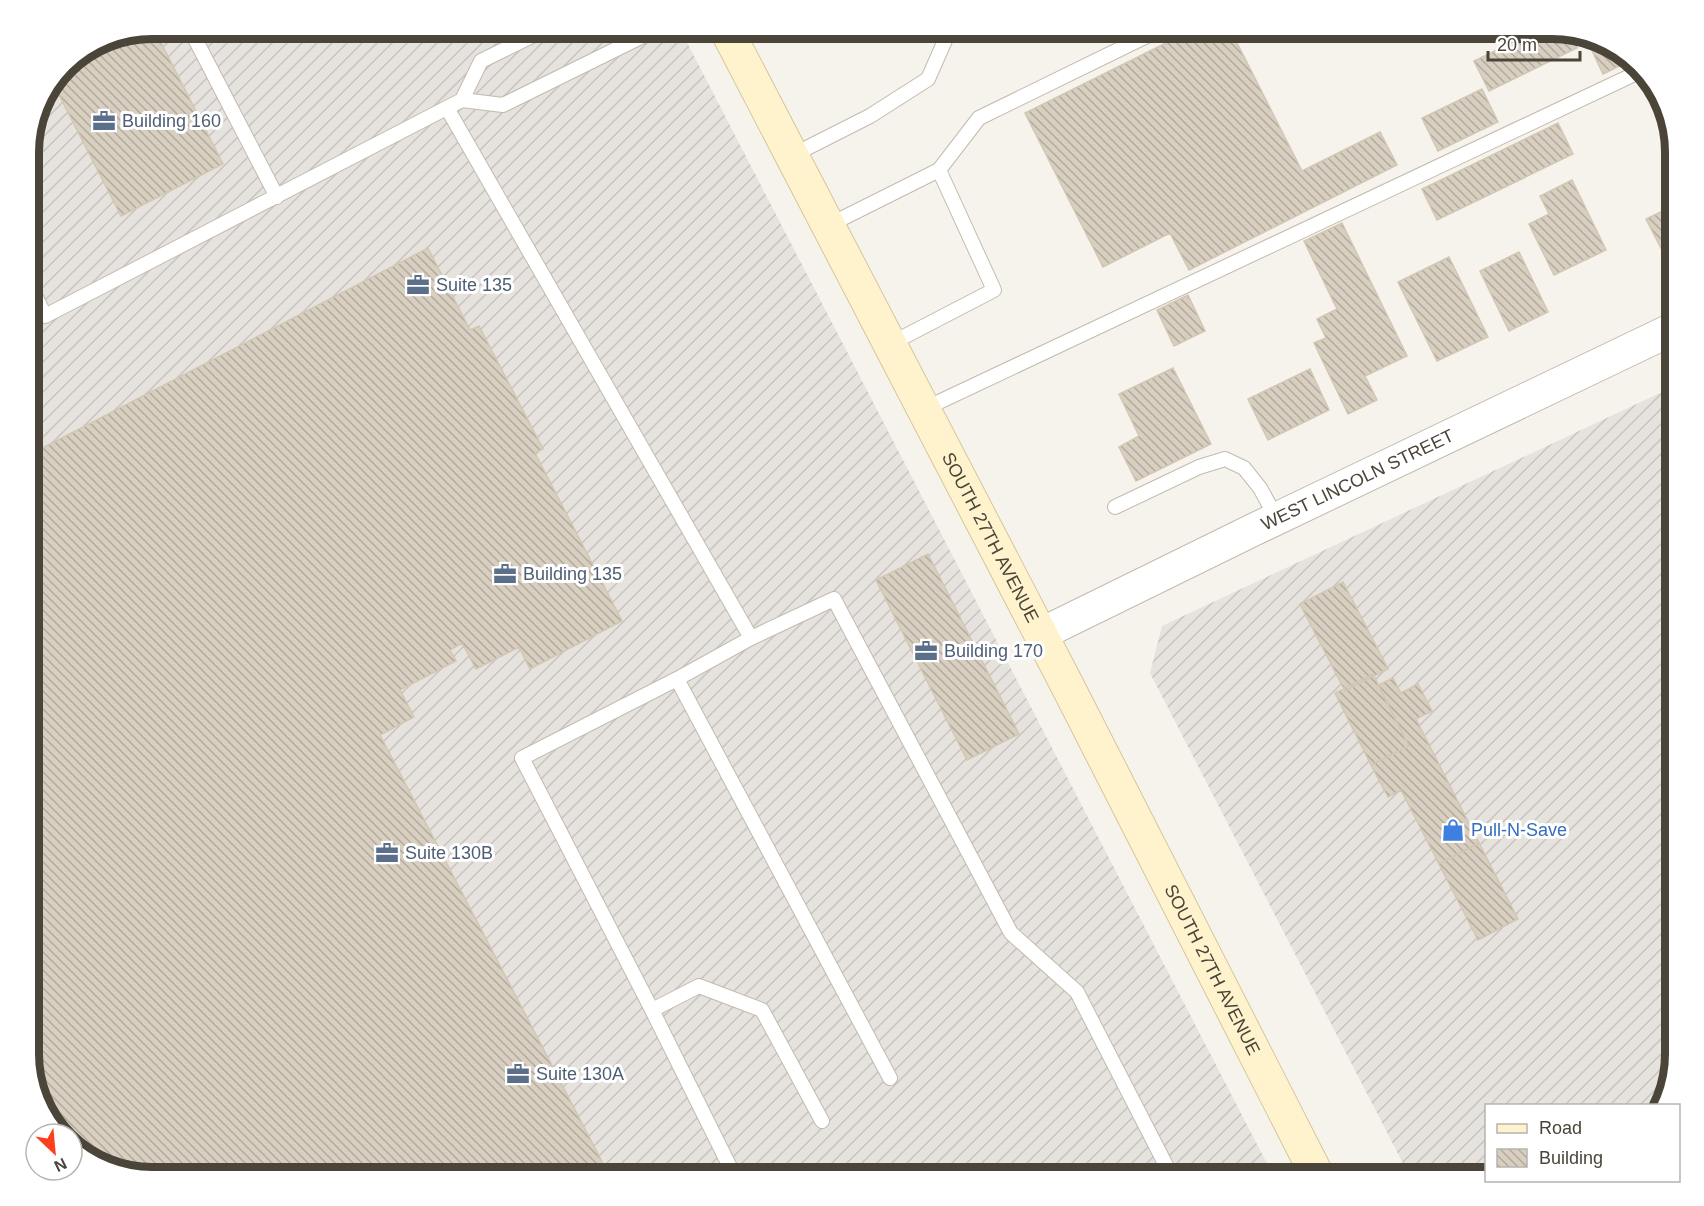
<svg xmlns="http://www.w3.org/2000/svg" width="1704" height="1206" viewBox="0 0 1704 1206" font-family="Arial,sans-serif">
<style>
.industrial{fill:url(#industrial-furrows)}
.building{fill:url(#building-back-hatch);stroke:#d3c7b4;stroke-width:1.5}
.lines{fill:none;stroke-linecap:round;stroke-linejoin:round}
.service-casing{stroke:#c2bbae;stroke-width:16}
.tertiary-casing{stroke:#c2bbae;stroke-width:34}
.secondary-casing{stroke:#d6c79b;stroke-width:35}
.service{stroke:#fff;stroke-width:14}
.tertiary{stroke:#fff;stroke-width:32}
.secondary{stroke:#fff3cd;stroke-width:33}
.labels{text-anchor:middle;dominant-baseline:central;stroke-width:6;stroke-linejoin:round;paint-order:stroke}
.service-label{font-size:18px;fill:#4e5e75;stroke:#fff;text-anchor:start}
.street-label{font-size:18px;fill:#4b4439;stroke:#fff}
.shop-label{font-size:18px;fill:#366cbe;stroke:#fff;text-anchor:start}
.rim{fill:none;stroke:#4b4439;stroke-width:8}
</style>
<defs>
<pattern id="industrial-furrows" width="10" height="10" patternUnits="userSpaceOnUse" patternTransform="scale(1.5)"><rect width="10" height="10" fill="#e6e2dd"/><path d="M-1 1l2-2M0 10L10 0M9 11l2-2" fill="none" stroke="#c7c3be"/></pattern>
<pattern id="building-back-hatch" width="6" height="6" patternUnits="userSpaceOnUse" patternTransform="scale(1.5)"><rect width="6" height="6" fill="#d8cfc1"/><path d="M-1 5l2 2M0 0l6 6M5-1l2 2" fill="none" stroke="#b1aa9e"/></pattern>
</defs>
<rect width="100%" height="100%" fill="#f6f3ec"/>
<path class="industrial" d="M152,29h528l594,1148h-1123l-74,-25 -5,-5v-13h-11l-16,-18 -16,-54v-919l12,-45 29,-39 35,-21z
M1675,386v669l-17,50 -172,1v71h-76l-260,-504 12,-47z"/>
<path class="building" d="M154,29l69,135 -102,52 -68,-133 17,-24 35,-21z
M1194,29h36l72,142 78,-39 17,33 -208,105 -19,-37 -67,34 -78,-154z
M1540,29h13l17,5 7,14 -88,43 -15,-30z
M1587,40l40,14 5,6 -29,14z
M1652,84l11,13 7,31 -21,-42z
M1482,89l16,33 -60,29 -16,-33z
M1558,123l15,31 -136,66 -15,-31z
M1572,180l34,70 -52,25 -25,-51 20,-10 -9,-18z
M1675,205v43l-11,6 -18,-35z
M1342,223l65,133 -42,20 12,24 -29,14 -34,-71 12,-5 -9,-19 20,-10 -33,-68z
M428,248l42,82 9,-4 64,123 -8,4 87,168 -92,48 -11,-22 -43,22 -14,-26 -12,7 6,11 -56,29 14,27 -34,18 230,442h-459l-74,-25 -5,-5v-13h-11l-16,-18 -16,-54v-607z
M1519,252l29,60 -39,19 -29,-60z
M1449,257l39,80 -51,24 -39,-79z
M1188,295l17,36 -31,15 -17,-36z
M1173,368l38,76 -75,37 -17,-34 20,-11 -20,-42z
M1310,369l19,41 -61,30 -20,-41z
M928,554l91,180 -52,26 -91,-180z
M1343,582l45,87 -43,22 -45,-87z
M1373,674l36,72 -38,19 -36,-72z
M1393,678l8,15 17,-9 14,27 -16,8 63,124 -40,21 -38,-74 -13,7 -17,-32 38,-19 -31,-61z
M1479,843l39,76 -40,21 -39,-76z"/>
<g class="lines">
<g class="service-casing">
<path id="service" d="M190,29l87,168
M1293,29l12,4 11,-4
M462,100l19,-39 65,-32
M447,108l304,530
M793,155l77,-39 58,-37 22,-50
M829,225l110,-55
M29,283l16,33 417,-216 41,5 154,-76
M890,344l104,-54 -55,-120 40,-52 182,-89
M924,409l717,-338
M1115,507l84,-40 26,-8 19,9 16,20 17,31
M677,679l213,399
M652,1010l47,-24 63,24 60,111
M735,1177l-83,-167 -130,-252 155,-79 74,-41 83,-39 177,334 66,59 95,185"/>
</g>
<g class="tertiary-casing">
<g id="tertiary">
<path id="s1" d="M1041,634l214,-105 420,-201"/>
</g>
</g>
<g class="secondary-casing">
<g id="secondary">
<path id="s2" d="M726,29l341,656 251,492"/>
</g>
</g>
<use href="#service" class="service"/>
<use href="#tertiary" class="tertiary"/>
<use href="#secondary" class="secondary"/>
</g>
<defs>
<g id="office-bare" transform="scale(1.8)"><path d="M-6-3h4V-5.5h4V-3h4V5H-6ZM-1-4.5V-3h2v-1.5ZM-6 0V1H6V0Z" fill="#5c6f8a" stroke="#fff" stroke-width="2.5" paint-order="stroke"/></g>
<g id="shop-bare" transform="scale(1.8)"><path d="M-5-2.5h2.3a2.7 3.5 0 0 1 5.4 0H5L5.5 6h-11ZM-1.5-2.5h3a1.5 2.3 0 0 0-3 0Z" fill="#3f7fe0" stroke="#fff" stroke-width="2.5" paint-order="stroke"/></g>
</defs>
<g fill-rule="evenodd">
<use href="#office-bare" x="104" y="121"/>
<use href="#office-bare" x="418" y="285"/>
<use href="#office-bare" x="505" y="574"/>
<use href="#office-bare" x="926" y="651"/>
<use href="#shop-bare" x="1453" y="830"/>
<use href="#office-bare" x="387" y="853"/>
<use href="#office-bare" x="518" y="1074"/>
</g>
<g class="labels">
<g class="service-label">
<text x="122" y="121">Building 160</text>
<text x="436" y="285">Suite 135</text>
<text x="523" y="574">Building 135</text>
<text x="944" y="651">Building 170</text>
<text x="405" y="853">Suite 130B</text>
<text x="536" y="1074">Suite 130A</text>
</g>
<g class="street-label">
<text stroke="none"><textPath href="#s1" startOffset="352">WEST LINCOLN STREET</textPath></text>
<text stroke="none"><textPath href="#s2" startOffset="573">SOUTH 27TH AVENUE</textPath></text>
<text stroke="none"><textPath href="#s2" startOffset="1059">SOUTH 27TH AVENUE</textPath></text>
</g>
<g class="shop-label">
<text x="1471" y="830">Pull-N-Save</text>
</g>
</g>
<path d="M0 0H1704V1206H0ZM152 39H1552A113 113 0 0 1 1665 152V1054A113 113 0 0 1 1552 1167H152A113 113 0 0 1 39 1054V152A113 113 0 0 1 152 39Z" fill="#fff" fill-rule="evenodd"/>
<path class="rim" d="M152 39H1552A113 113 0 0 1 1665 152V1054A113 113 0 0 1 1552 1167H152A113 113 0 0 1 39 1054V152A113 113 0 0 1 152 39Z"/>
<rect x="1485" y="1104" width="195" height="78" fill="#ffffff" stroke="#b7b4b0" stroke-width="1.5"/>
<rect x="1497" y="1124" width="30" height="9" fill="#fff3cd" stroke="#b7b4b0" stroke-width="1.5"/>
<text x="1539" y="1134" font-size="18" fill="#4b4439">Road</text>
<rect x="1497" y="1149" width="30" height="18" fill="url(#building-back-hatch)" stroke="#b7b4b0" stroke-width="1.5"/>
<text x="1539" y="1164" font-size="18" fill="#4b4439">Building</text>
<g transform="translate(54 1152) rotate(154)"><circle r="28" fill="#ffffff" stroke="#b7b4b0" stroke-width="1.5"/>
<path d="M0-4.5L10 22L0 15L-10 22Z" fill="#fc3f1d"/>
<text y="-9" font-size="16" font-weight="bold" text-anchor="middle" fill="#4b4439">N</text>
</g>
<path d="M1488 51v9h92v-9" fill="none" stroke="#4b4439" stroke-width="3"/>
<text x="1497" y="51" font-size="18" fill="#4b4439" stroke="#ffffff" stroke-width="4.5" paint-order="stroke">20 m</text>
</svg>
